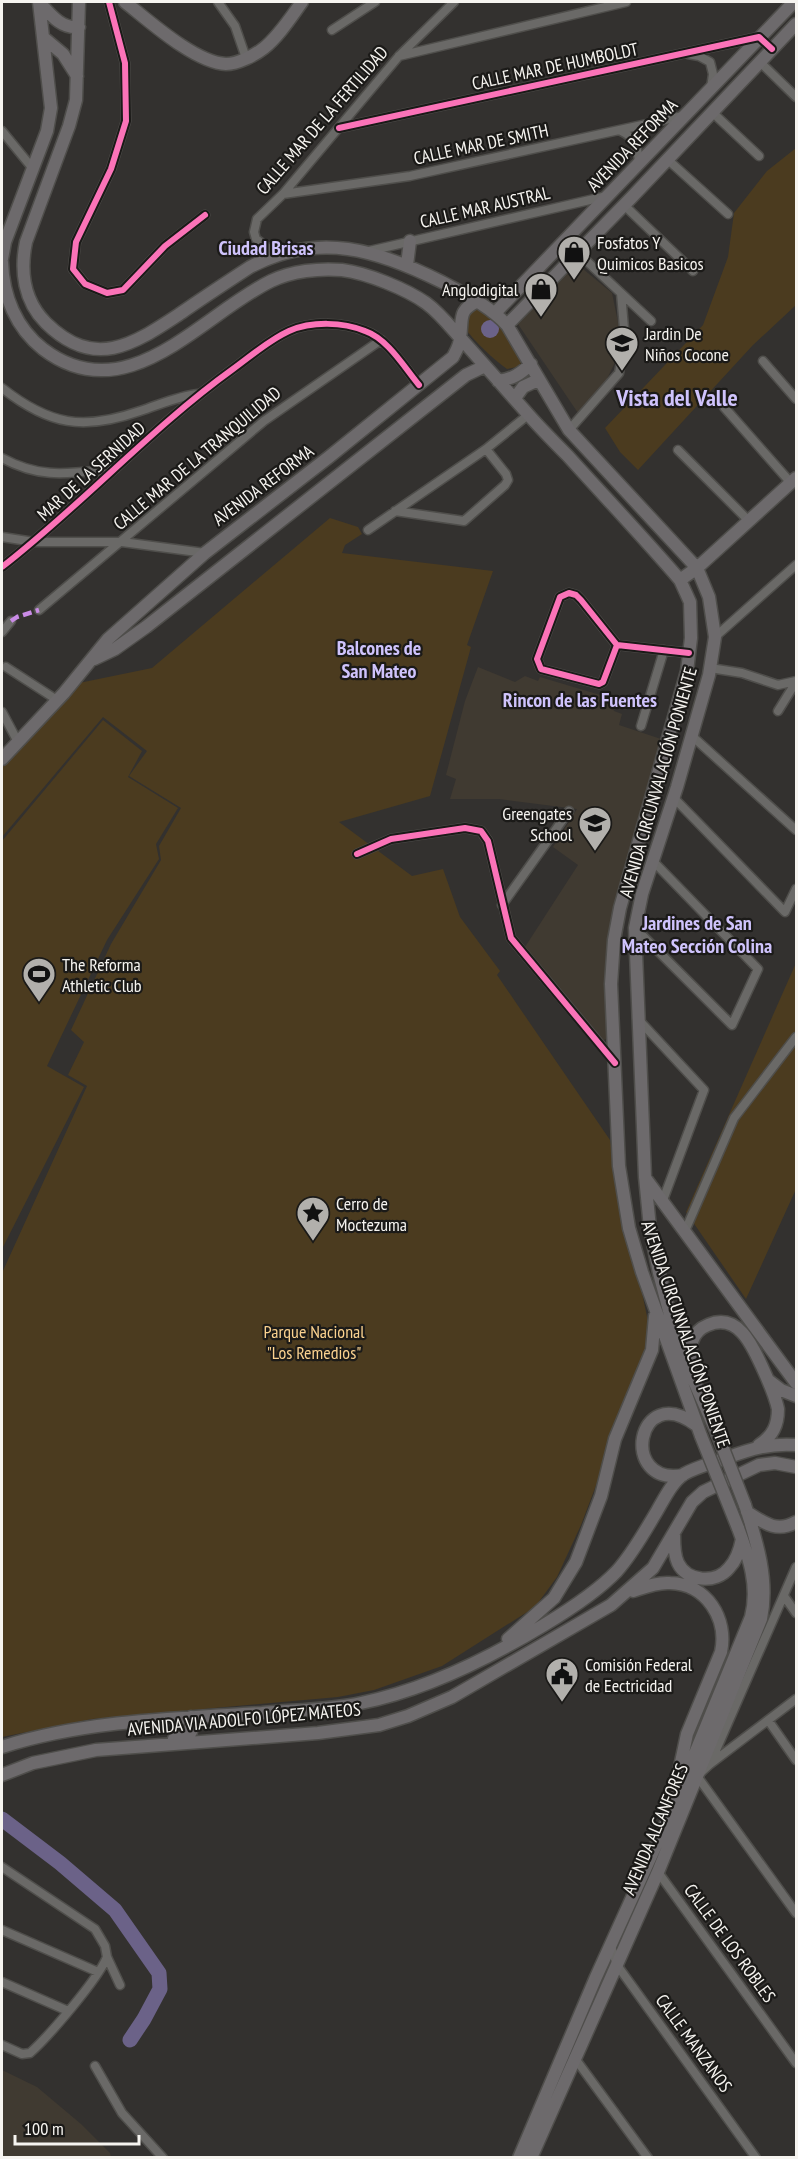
<svg xmlns="http://www.w3.org/2000/svg" width="798" height="2159" viewBox="0 0 798 2159" font-family="'PT Sans Narrow',sans-serif">
<style>
.built{fill:#403a31}
.green{fill:#4b3b1f}
.water{fill:#6b6288}
.lines{fill:none;stroke-linecap:round;stroke-linejoin:round}
.river{stroke:#6b6288;stroke-width:15}
.street-casing{stroke:#4f4e4b;stroke-width:11}
.secondary-casing{stroke:#4f4e4b;stroke-width:15}
.street{stroke:#6a6967;stroke-width:8}
.secondary{stroke:#6d6a6c;stroke-width:12}
.secondary-bridge-casing{stroke:#4f4e4b;stroke-width:15;stroke-linecap:butt}
.secondary-bridge{stroke:#6d6a6c;stroke-width:12}
.quiet{stroke:#ca8be6;stroke-width:4.5;stroke-dasharray:9 4.5;stroke-linecap:butt}
.cycleway-casing{stroke:#1b1a18;stroke-width:10}
.cycleway{stroke:#fb73b8;stroke-width:6}
.labels{text-anchor:middle;dominant-baseline:central;stroke-width:4.5;stroke-linejoin:round;paint-order:stroke}
.street-label{font-size:18px;fill:#f6f4f0;stroke:#1b1a18}
.poi-label{font-size:18px;fill:#f6f4f0;stroke:#1b1a18;text-anchor:start}
.park-label{font-size:18px;fill:#fbd28f;stroke:#1b1a18}
.neighbourhood-label{font-size:20px;font-weight:bold;fill:#cfc3fc;stroke:#1b1a18}
.district-label{font-size:24px;font-weight:bold;fill:#cfc3fc;stroke:#1b1a18}
</style>
<rect width="100%" height="100%" fill="#33312f"/>
<path class="built" d="M577,264l35,29 7,34 -1,29 -12,25 -28,32 -60,-89z
M478,667l37,15 10,-6 13,5 2,-4 67,20 7,14 8,3 -3,11 45,15 -43,139 -7,28 -5,131 -8,3 -76,-94 53,-82 -25,-18 24,-38 -78,-10h-49l6,-20 -10,-4 19,-74z
M2,2070l35,17 44,37 29,29 1,4h-109z"/>
<path class="green" d="M796,148v157l-43,40 -115,125 -18,-18 -15,-24 98,-103 25,-68 6,-44 33,-42z
M472,304l28,15 24,41 -7,7 -10,2c-16,-12 -31,-26 -43,-42z
M330,518l28,9 4,7 -17,11 -3,8 151,18 -26,74 4,2 -41,149 -91,26 73,54 31,-7 17,48 40,54 -3,4 113,165 39,186 -2,25 -66,174 -24,52 -22,30 -93,59 -68,24 -36,7 -246,22 -90,18v-464l85,-187 -19,-11 16,-33 -13,-12 40,-86 50,-84 -2,-14 22,-38 -52,-32 18,-25 -44,-34 -101,120v-70l77,-84 73,-15z
M103,720l39,31 -14,26 50,31 -22,36 3,15 -52,81 -60,126 37,21 -82,162v-408z
M796,963v226l-50,110 -60,-87z"/>
<path class="water" d="M481 329a9 9 0 1 1 18 0a9 9 0 1 1-18 0Z"/>
<g class="lines">
<path class="river" d="M2,1819l58,44 55,47 44,63 1,16 -16,30 -14,21"/>
<g class="street-casing">
<path id="street" d="M109,2l16,61 1,58 -15,48 -35,73 -3,27 12,15 22,9 16,-3 42,-44 40,-31
M218,2l17,24 11,32
M332,30l43,-28
M688,54l11,2 11,6 3,12 -2,14
M399,56l227,-54
M760,62l36,35
M712,112l47,44
M339,128l420,-91 13,12
M2,131l32,39
M621,131c15,7 17,17 18,33
M667,159l61,55
M283,194l127,-18 273,-60
M624,205l69,66
M369,251l238,-55
M288,252l-20,-4 -12,-9 -2,-7 3,-13 26,-25 116,-138 55,-54
M577,252l74,69
M763,361l33,38
M2,388c47,37 81,43 138,23 19,-6 38,-15 58,-17
M724,407l67,76
M569,430l50,-57 6,-33 -4,-47
M678,450l71,71
M2,458c41,22 68,15 113,11
M395,511l69,10 41,-36 3,-5 -2,-6 -20,-25
M368,530l118,-81 42,-34
M2,537l32,5h88l83,11
M2,567c80,-62 149,-139 231,-198 18,-13 36,-29 56,-38 23,-10 54,-9 76,0 23,8 39,36 54,54
M39,610l225,-189 117,-81
M2,632l9,-11
M715,637l81,-72
M617,645l-14,37 -4,2 -58,-15 -4,-10 23,-62 9,-4 7,2 5,5 36,45 72,8
M6,667l51,33
M710,668l32,5 36,12 18,-4
M778,711l18,-29
M2,712l16,30
M641,726l23,-76
M692,736l104,94
M673,797l112,115 11,-23
M357,854l34,-15 74,-11 16,3 7,10 23,97 104,124
M502,905l67,-94
M635,928l97,97 26,-56 -106,-109
M637,1018l67,72 -41,110
M685,1231l49,-113 62,-81
M784,1596l12,17
M796,1699l-86,65 -13,12 99,137
M768,1720l28,40
M710,1764l86,-197
M2,1867l93,62 10,17 2,11 13,28
M658,1872l138,191
M2,1930l96,42
M611,1946l6,19 139,193
M2,1982l66,29
M2,2045l20,9 8,-1c19,-17 68,-74 77,-96
M574,2057l74,101
M95,2066l27,47 41,45"/>
</g>
<g class="secondary-casing">
<path id="secondary" d="M39,2c11,12 22,27 40,25
M79,2l-3,98 -7,26 -43,116c-6,29 -2,59 20,81 49,48 88,21 135,-10 23,-16 46,-31 69,-46 69,-36 128,-17 192,15 24,13 46,23 65,43l62,105 128,138 12,29 6,40 -6,38 -32,112 -35,107 -7,34 10,249 5,51 9,45 14,53 17,46 27,61
M125,2c23,18 70,61 101,62 12,0 29,-9 38,-16 15,-12 27,-31 38,-46
M44,38l19,16 14,22
M2,259l3,-17 42,-111 4,-23 -12,-106
M2,262c1,34 14,66 41,87 84,64 158,-34 228,-68 21,-10 48,-13 71,-11 25,3 64,19 84,33 15,11 26,26 38,39 21,24 42,47 63,71 13,15 27,29 41,43 37,41 76,82 112,124l10,22 1,36 -4,33 -67,237 -6,32 -3,44 8,182 10,62 13,44 59,164
M407,265l3,-24
M495,313l299,-311
M507,325l124,-127 165,-174
M498,381c15,-2 22,-7 33,-17
M515,398l8,-11 15,-7
M680,580l17,-12 99,-90
M94,659l21,-10 31,-22 320,-252 19,-9
M2,759l62,-66 44,-54 97,-86 124,-96 124,-100c3,-6 7,-12 7,-19 3,-18 -3,-28 18,-37
M646,1179l150,204
M690,1365c0,-17 0,-33 18,-40 31,-13 45,22 55,44 6,13 12,26 15,40 0,16 -5,27 -19,36
M768,1380l13,10 15,6
M683,1475c-64,12 -47,-95 13,-50
M747,1512c17,11 30,21 49,10
M674,1535c0,9 0,20 4,28 9,19 38,21 51,5 8,-8 11,-19 13,-29
M633,1591c12,-4 24,-9 37,-8 37,1 58,36 51,69l-34,82 -10,47
M508,1639l46,-41 22,-36 25,-66 14,-57 37,-89 3,-34
M174,1739l13,-3 4,-4v-15
M2,1747c80,-26 175,-29 260,-34 33,-3 67,-3 99,-10 65,-13 127,-44 183,-78 25,-15 53,-33 73,-54 16,-18 28,-40 40,-60 7,-12 15,-29 27,-37 12,-7 29,-11 42,-16 25,-9 44,-15 70,-13
M2,1775l31,-12 63,-13 222,-17 61,-8 29,-9 44,-19 159,-92 42,-37 39,-66 11,-10 56,-27 16,-2 21,4
M519,2158l77,-181 75,-165 80,-195c8,-31 -2,-59 -13,-89
M531,2158l127,-286 103,-253c8,-39 -4,-77 -16,-114"/>
</g>
<use href="#street" class="street"/>
<use href="#secondary" class="secondary"/>
<g class="secondary-bridge-casing">
<path id="secondary-bridge" d="M717,1433l28,72
M701,1436l37,92"/>
</g>
<use href="#secondary-bridge" class="secondary-bridge"/>
<path class="quiet" d="M11,621l6,-4 22,-7"/>
<g class="cycleway-casing">
<path id="cycleway" d="M109,2l16,61 1,58 -15,48 -35,73 -3,27 12,15 22,9 16,-3 42,-44 40,-31
M339,128l420,-91 13,12
M2,567c80,-62 149,-139 231,-198 18,-13 36,-29 56,-38 23,-10 54,-9 76,0 23,8 39,36 54,54
M617,645l-14,37 -4,2 -58,-15 -4,-10 23,-62 9,-4 7,2 5,5 36,45 72,8
M357,854l34,-15 74,-11 16,3 7,10 23,97 104,125"/>
</g>
<use href="#cycleway" class="cycleway"/>
</g>
<defs>
<g id="shop-pin" transform="scale(1.725)"><path d="M0 17L-7.5 6A9.5 9.5 0 1 1 7.5 6Z" fill="#b2b0ac" stroke="#1b1a18"/><path d="M-5-2.5h2.3a2.7 3.5 0 0 1 5.4 0H5L5.5 6h-11ZM-1.5-2.5h3a1.5 2.3 0 0 0-3 0Z" fill="#111"/></g>
<g id="school-pin" transform="scale(1.725)"><path d="M0 17L-7.5 6A9.5 9.5 0 1 1 7.5 6Z" fill="#b2b0ac" stroke="#1b1a18"/><path d="M0-5L7-2L0 1L-7-2ZM-4 1L0 2.5L4 1V4Q0 6-4 4Z" fill="#111"/></g>
<g id="stadium-pin" transform="scale(1.725)"><path d="M0 17L-7.5 6A9.5 9.5 0 1 1 7.5 6Z" fill="#b2b0ac" stroke="#1b1a18"/><path d="M0-5a6.5 5 0 1 0 0 10a6.5 5 0 1 0 0-10ZM-3.5-1.8h7v3.6h-7Z" fill="#111"/></g>
<g id="sight-pin" transform="scale(1.725)"><path d="M0 17L-7.5 6A9.5 9.5 0 1 1 7.5 6Z" fill="#b2b0ac" stroke="#1b1a18"/><path d="M0-6L1.8-2.2L6-1.7L2.9 1.2L3.7 5.4L0 3.3L-3.7 5.4L-2.9 1.2L-6-1.7L-1.8-2.2Z" fill="#111"/></g>
<g id="civic-pin" transform="scale(1.725)"><path d="M0 17L-7.5 6A9.5 9.5 0 1 1 7.5 6Z" fill="#b2b0ac" stroke="#1b1a18"/><path d="M-.6-6.5H3V-4.5H.6V-3L4-1V1h2V6H-6V1h2V-1L-.6-3ZM-1.2 2.5V6h2.4V2.5Z" fill="#111"/></g>
</defs>
<g fill-rule="evenodd">
<use href="#shop-pin" x="574" y="252"/>
<use href="#shop-pin" x="541" y="289"/>
<use href="#school-pin" x="622" y="343"/>
<use href="#school-pin" x="595" y="823"/>
<use href="#stadium-pin" x="39" y="974"/>
<use href="#sight-pin" x="313" y="1213"/>
<use href="#civic-pin" x="562" y="1674"/>
</g>
<g class="labels">
<g class="street-label">
<text transform="translate(555 66) rotate(-12)">CALLE MAR DE HUMBOLDT</text>
<text transform="translate(322 120) rotate(-49)">CALLE MAR DE LA FERTILIDAD</text>
<text transform="translate(481 144) rotate(-12)">CALLE MAR DE SMITH</text>
<text transform="translate(632 145) rotate(-46)">AVENIDA REFORMA</text>
<text transform="translate(485 207) rotate(-13)">CALLE MAR AUSTRAL</text>
<text transform="translate(197 458) rotate(-40)">CALLE MAR DE LA TRANQUILIDAD</text>
<text transform="translate(91 471) rotate(-42)">MAR DE LA SERNIDAD</text>
<text transform="translate(263 485) rotate(-37)">AVENIDA REFORMA</text>
<text transform="translate(658 782) rotate(-74)">AVENIDA CIRCUNVALACIÓN PONIENTE</text>
<text transform="translate(686 1334) rotate(71)">AVENIDA CIRCUNVALACIÓN PONIENTE</text>
<text transform="translate(244 1719) rotate(-5)">AVENIDA VIA ADOLFO LÓPEZ MATEOS</text>
<text transform="translate(655 1829) rotate(-67)">AVENIDA ALCANFORES</text>
<text transform="translate(730 1943) rotate(54)">CALLE DE LOS ROBLES</text>
<text transform="translate(694 2043) rotate(54)">CALLE MANZANOS</text>
</g>
<g class="poi-label">
<text x="597" y="242">Fosfatos Y<tspan x="597" dy="21">Quimicos Basicos</tspan></text>
<text x="518" y="289" text-anchor="end">Anglodigital</text>
<text x="645" y="333">Jardin De<tspan x="645" dy="21">Niños Cocone</tspan></text>
<text x="572" y="813" text-anchor="end">Greengates<tspan x="572" dy="21">School</tspan></text>
<text x="62" y="964">The Reforma<tspan x="62" dy="21">Athletic Club</tspan></text>
<text x="336" y="1203">Cerro de<tspan x="336" dy="21">Moctezuma</tspan></text>
<text x="585" y="1664">Comisión Federal<tspan x="585" dy="21">de Eectricidad</tspan></text>
</g>
<g class="park-label">
<text x="314" y="1331">Parque Nacional<tspan x="314" dy="21">"Los Remedios"</tspan></text>
</g>
<g class="neighbourhood-label">
<text x="266" y="248">Ciudad Brisas</text>
<text x="379" y="648">Balcones de<tspan x="379" dy="23">San Mateo</tspan></text>
<text x="580" y="700">Rincon de las Fuentes</text>
<text x="697" y="923">Jardines de San<tspan x="697" dy="23">Mateo Sección Colina</tspan></text>
</g>
<g class="district-label">
<text x="677" y="397">Vista del Valle</text>
</g>
</g>
<rect width="798" height="2159" fill="none" stroke="#f6f4f0" stroke-width="6"/>
<path d="M15 2135v9h124v-9" fill="none" stroke="#f6f4f0" stroke-width="3"/>
<text x="24" y="2135" font-size="18" fill="#f6f4f0" stroke="#1b1a18" stroke-width="4.5" paint-order="stroke">100 m</text>
</svg>
